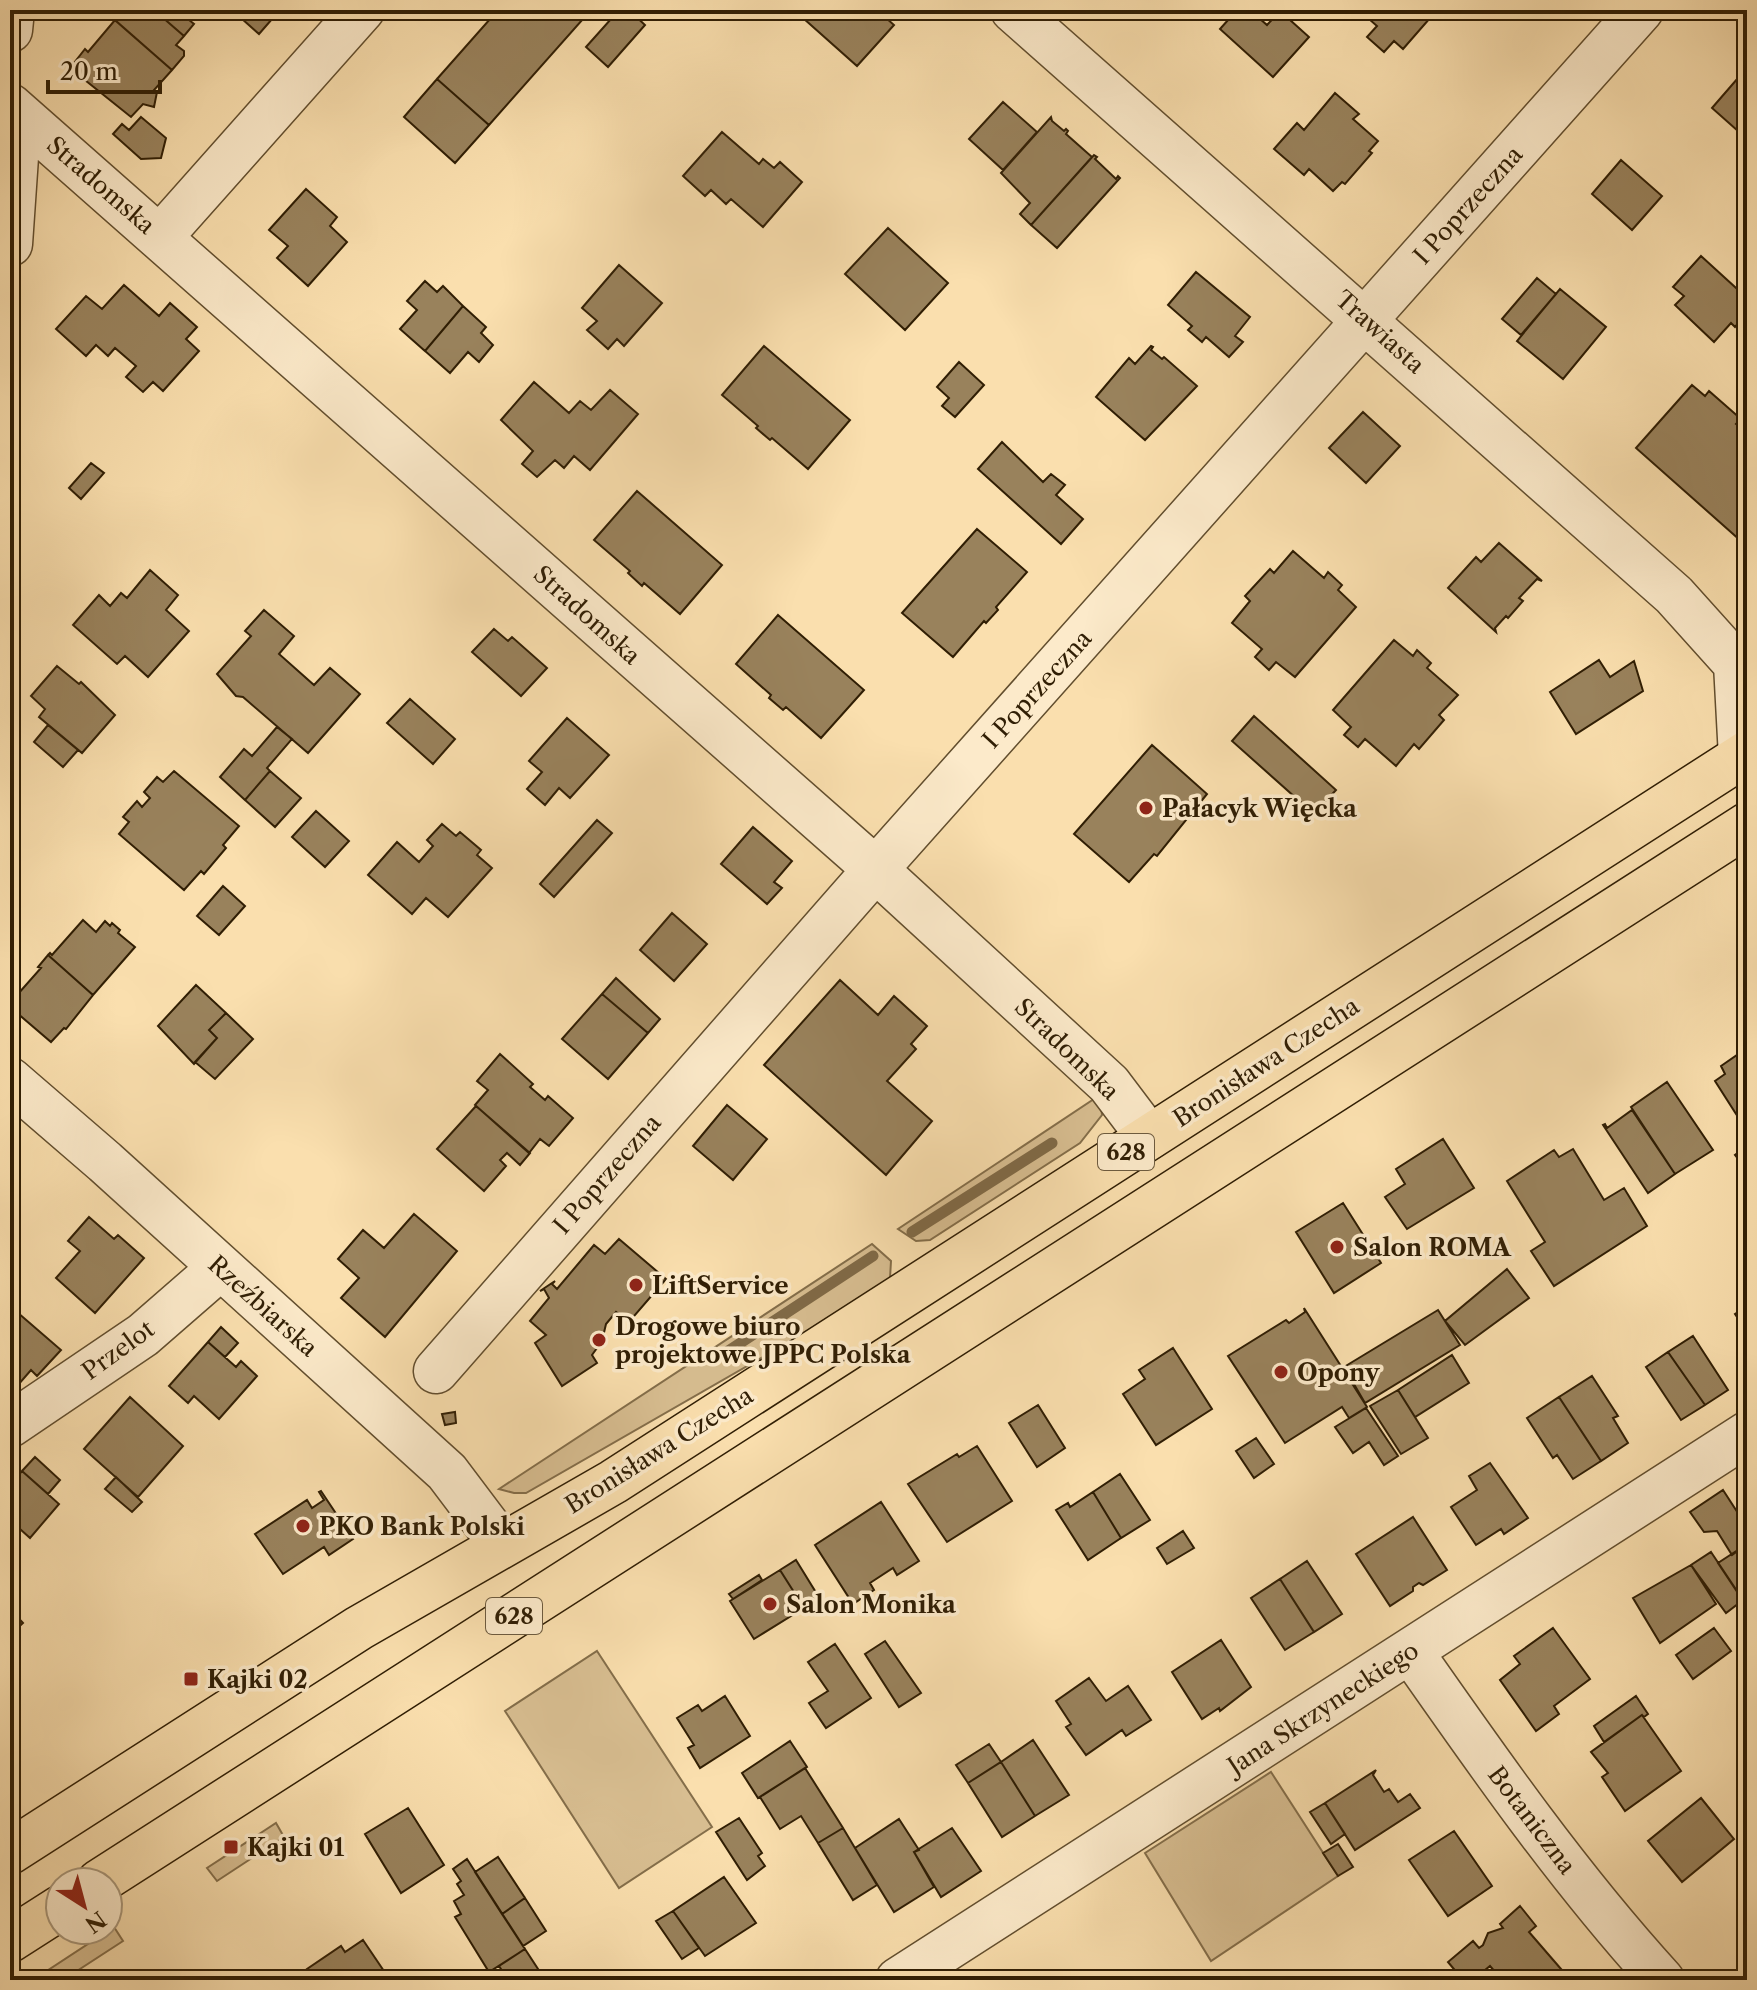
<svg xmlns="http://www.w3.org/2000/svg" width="1757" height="1990" viewBox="0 0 1757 1990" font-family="'Libre Caslon Text',serif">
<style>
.green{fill:#d8be91;stroke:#846e4a;stroke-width:2}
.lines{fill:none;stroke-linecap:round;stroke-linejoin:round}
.stream{stroke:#806a47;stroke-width:11}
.building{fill:#99825c;stroke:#301e04;stroke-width:2}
.minor-casing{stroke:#624e2e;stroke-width:47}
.major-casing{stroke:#301e04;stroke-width:47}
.minor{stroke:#fceaca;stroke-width:44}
.major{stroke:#fadfae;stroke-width:44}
.poi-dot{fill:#8f2418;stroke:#fceaca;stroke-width:3}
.labels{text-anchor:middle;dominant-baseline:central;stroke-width:7;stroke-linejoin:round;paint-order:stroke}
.shield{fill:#fceaca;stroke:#6d5b3f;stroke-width:2}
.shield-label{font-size:22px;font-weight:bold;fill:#301e04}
.street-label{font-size:24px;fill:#301e04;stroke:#fceaca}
.poi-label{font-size:24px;font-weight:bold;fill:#301e04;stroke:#fceaca;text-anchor:start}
</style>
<rect width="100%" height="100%" fill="#fadfae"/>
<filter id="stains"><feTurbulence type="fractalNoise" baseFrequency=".0025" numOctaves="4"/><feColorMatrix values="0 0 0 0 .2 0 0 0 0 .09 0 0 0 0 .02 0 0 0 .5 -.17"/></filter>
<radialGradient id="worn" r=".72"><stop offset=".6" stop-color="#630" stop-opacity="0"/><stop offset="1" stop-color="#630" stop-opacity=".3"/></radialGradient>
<path class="green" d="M1100,1095l2,20 -22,28 -150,97 -14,1 -18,-12z
M872,1244l19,17 -1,17 -94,60 -270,155h-12l-15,-4z
M597,1651l115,176 -93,61 -114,-177z
M1271,1772l67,104 -127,85 -66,-108z
M276,1823l8,14 -67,44 -10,-13z
M114,1927l9,14 -60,39h-30z"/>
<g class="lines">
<path class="stream" d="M912,1232l140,-89
M719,1357l154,-101"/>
</g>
<path class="building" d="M111,10h43l30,26 -8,9 8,6v5l-12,14 -64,-56z
M154,10h44l-9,10 5,4 -10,12z
M232,10h45l2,1 -20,23z
M498,10h93l-102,115 -52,-46z
M619,10h10l16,15 -37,42 -22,-20z
M794,10h83l17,15 -37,41z
M1237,10h13l17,15 13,-14 29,26 -36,40 -53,-48z
M1437,10l-34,39 -9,-8 -10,11 -17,-15 10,-11 -17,-15z
M115,20l57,50 -18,20 3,2 -3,15 -11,-3 -12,13 -61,-49 15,-19 3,3z
M1738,78l9,8v53l-35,-31z
M437,79l52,46 -34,38 -51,-46z
M1335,93l24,21 -6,5 25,22 -9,10 3,2 -27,31 -3,-2 -9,9 -24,-22 -5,6 -30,-26 23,-26 7,7z
M1003,102l34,30 -34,38 -34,-31z
M141,117l25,21 -5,20 -20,1 -28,-25 9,-10 7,6z
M1051,117l1,4 12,10 2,-2 2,2 -2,3 26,23 -61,68 -11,-11 10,-11 -29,-30z
M722,132l37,32 4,-5 11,9 6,-6 22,20 -39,45 -32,-28 -5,5 -15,-14 -6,6 -22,-20z
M1094,155l3,2 -2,2 21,20 2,-3 2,2 -63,70 -26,-23z
M1621,160l41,36 -30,34 -40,-36z
M306,189l31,28 -7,9 17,16 -39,44 -31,-28 11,-12 -19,-16z
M888,228l60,55 -43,47 -60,-56z
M1701,256l46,42v15l-12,14 -4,-4 -17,19 -39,-37 9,-9 -11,-9z
M619,265l43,38 -38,43 -7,-7 -9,10 -21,-19 10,-9 -15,-13z
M1196,272l54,45 -15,19 8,6 -14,15 -23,-20 -4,5 -14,-12 4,-4 -24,-21z
M1537,278l19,16 -35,41 -19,-16z
M425,281l12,11 6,-6 20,20 -38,45 -25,-22 17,-19 -10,-9z
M124,285l35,31 11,-13 27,24 -11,12 13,12 -36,40 -10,-9 -10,10 -17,-15 10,-11 -21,-18 -7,8 -12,-11 -10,11 -30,-27 30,-33 16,13z
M1560,289l46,38 -43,52 -46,-38z
M463,306l23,21 -5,6 12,12 -14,17 -11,-10 -18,21 -25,-22z
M764,346l86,74 -42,49 -36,-31 -2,2 -14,-12 2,-2 -36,-31z
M1151,346l2,1 -2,3 11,9 2,-2 33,29 -52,54 -49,-43 33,-39 6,6z
M959,362l25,23 -29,32 -13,-11 7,-8 -12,-11z
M534,382l35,31 11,-12 11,9 19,-20 28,24 -48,56 -16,-14 -10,12 -9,-8 -18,17 -15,-13 11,-13 -32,-31z
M1692,385l13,11 4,-5 32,28 -5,5 11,9v10l-5,6 5,4v81l-6,7 -105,-93z
M1363,412l37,34 -34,37 -37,-35z
M1002,442l41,40 8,-8 14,11 -9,10 27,24 -22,25 -83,-75z
M91,463l13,10 -23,26 -12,-11z
M637,491l85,74 -42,49 -36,-31 -2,3 -14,-13 2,-2 -36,-31z
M977,529l50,43 -31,35 2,3 -12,13 -2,-2 -31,36 -51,-44z
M1499,543l43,38 -5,-2 -18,19 4,3 -15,17 -2,-2 -11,12 1,4 -48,-44 28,-31 5,5z
M1293,551l31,27 4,-6 14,13 -4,5 18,17 -61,70 -19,-15 -7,8 -14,-13 7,-8 -30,-26 18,-22 -5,-5 25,-27 4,4z
M150,570l28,25 -12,15 23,21 -41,46 -23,-21 -8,8 -44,-39 26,-30 11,11 11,-13 6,5z
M264,610l30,26 -15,18 35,31 16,-17 30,26 -52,59 -65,-56 -7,-1 -19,-22 34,-38 -6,-5z
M778,615l86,75 -43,48 -35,-31 -3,3 -14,-12 2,-3 -35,-31z
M494,629l14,12 4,-4 35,31 -26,28 -49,-44z
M1394,640l19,16 4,-6 14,13 -4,5 31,27 -19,20 5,5 -25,29 -5,-5 -18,22 -31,-27 -7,8 -14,-12 7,-8 -18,-17z
M1599,660l11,17 24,-16 9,30 -67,43 -26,-42z
M57,666l22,18 2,-2 34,33 -33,38 -43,-36 6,-8 -14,-13z
M410,699l45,40 -22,25 -46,-41z
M1254,716l82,74 -22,24 -82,-73z
M567,718l42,37 -39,43 -11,-10 -14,17 -18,-16 15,-17 -13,-11z
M48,725l30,25 -15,17 -29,-25z
M277,727l15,12 -25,29 3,3 -25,29 -25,-23 24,-28 8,7z
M1152,745l55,49 -50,62 -3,-2 -25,28 -55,-48z
M174,771l65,55 -16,19 3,3 -22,26 -3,-3 -17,19 -65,-56 10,-12 -6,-5 14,-16 5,6 8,-9 -6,-6 13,-15 6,5z
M270,771l31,27 -26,29 -30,-27z
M316,811l33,30 -24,26 -33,-30z
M597,820l15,13 -58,64 -14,-13z
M442,824l14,12 4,-4 21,18 -4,5 15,13 -44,49 -22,-19 -14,16 -44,-39 29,-33 22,20 14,-16 -6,-6z
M753,827l39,34 -18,21 8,6 -15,16 -46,-40z
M223,886l22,20 -26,29 -22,-19z
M672,913l35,31 -33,37 -34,-31z
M83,920l13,12 9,-11 5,5 2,-3 8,7 -2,3 17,14 -42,48 -45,-40 2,-2 2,2z
M48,955l45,40 -27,34 -2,-1 -13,14 -41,-35v-4l31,-35 -3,-1z
M616,978l44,41 -12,14 -46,-39z
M840,980l38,35 16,-19 33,30 -16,18 5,5 -29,32 45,40 -46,54 -122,-110z
M196,985l30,28 -17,17 8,8 -23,26 -36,-38z
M602,994l46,39 -40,46 -46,-40z
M226,1013l27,26 -38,40 -20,-17 22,-24 -8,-8z
M1747,1049v22l-10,-16z
M500,1054l33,30 -3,3 15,13 3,-4 25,22 -24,28 -9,-7 -11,14 -54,-48 13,-15 -11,-9z
M1737,1055l10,16 -2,57 -30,-47 10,-7 -4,-8z
M1667,1082l46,68 -38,24 -44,-67z
M727,1105l40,34 -34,41 -40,-34z
M476,1106l54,47 -10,12 -13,-12 -7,7 6,6 -22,25 -47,-42z
M1632,1110l43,64 -27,19 -45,-68 2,-1 2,4z
M1443,1139l31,49 -67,41 -22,-32 20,-13 -9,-15z
M1747,1146v15l-5,3 -7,-9z
M1573,1149l31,51 20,-12 23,38 -93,60 -23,-35 14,-9 -38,-61 47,-31 5,7z
M1343,1203l38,60 -47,30 -38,-61z
M414,1214l43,37 -72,86 -44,-39 18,-20 -21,-19 25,-29 21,18z
M89,1217l25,22 4,-4 26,23 -49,55 -39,-35 24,-27 -12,-10z
M619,1239l47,40 -37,43 -13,-10 -10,12 -4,17 -10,14 5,8 -35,23 -27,-43 11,-8 -16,-14 19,-23 -5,-9 -4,2 15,-10 -3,3 5,5 37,-44 11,9z
M1507,1269l22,29 -64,47 -20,-24z
M10,1306l51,44 -24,26 -6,-6 -19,22z
M1747,1306v26l-12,-18z
M1304,1308l63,99 -18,11 -7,-11 -57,36 -57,-87 58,-36 3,3 16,-11z
M1438,1310l22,35 -95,58 -21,-36z
M221,1327l17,16 -13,14 -17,-15z
M1693,1336l35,54 -23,15 -37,-53z
M208,1342l28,25 5,-6 16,15 -38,43 -25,-23 -6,7 -19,-17z
M1173,1348l39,61 -56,36 -33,-51 22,-15 -6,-9z
M1668,1352l37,53 -24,15 -35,-53z
M1452,1355l17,28 -54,34 -17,-27z
M1592,1376l26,40 -5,2 15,25 -27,18 -42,-64z
M1398,1390l30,48 -27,16 -31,-48z
M130,1397l53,49 -45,51 -54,-48z
M1559,1397l42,64 -28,18 -16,-24 -4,3 -26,-40z
M1038,1405l27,43 -28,19 -28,-44z
M1366,1408l32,48 -14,9 -15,-23 -16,11 -18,-26z
M455,1412l1,11 -11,2 -3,-11z
M1256,1438l18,26 -20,14 -18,-27z
M977,1446l35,55 -65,41 -39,-58 49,-30 2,3z
M35,1457l25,23 -12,14 -26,-23z
M1490,1463l38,55 -24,16 -3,-5 -25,16 -25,-38 26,-17 -8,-14z
M22,1471l37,33 -29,34 -20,-18v-35z
M1120,1474l30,46 -29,18 -28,-46z
M116,1477l26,25 -10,10 -27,-23z
M1723,1490l24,37v17l-15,11 -15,-24 -13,1 -14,-20z
M321,1491l32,48 -24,16 -5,-8 -41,27 -28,-40 52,-34 5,8 12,-8 -5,-8z
M1093,1492l28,46 -33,22 -32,-50 12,-7 2,4z
M881,1502l38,59 -22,14 -4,-7 -23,15 4,7 -21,14 -38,-59z
M1413,1517l34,53 -24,15 -4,-2 -6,4v4l-23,15 -34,-52z
M1183,1531l11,17 -27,16 -10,-16z
M1747,1544v56l-3,2 -26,-39z
M1711,1552l32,48 -17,13 -35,-48z
M796,1560l24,39 -16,9 -24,-38z
M1307,1561l35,53 -28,18 -34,-53z
M1691,1565l25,39 -56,39 -27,-45z
M780,1570l24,38 -50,31 -24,-38z
M759,1575l3,5 -29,19 -4,-5z
M1280,1579l34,53 -29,18 -34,-52z
M10,1609l13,14 -13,12z
M1553,1628l37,51 -36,27 5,8 -23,17 -36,-51 20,-16 -6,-8z
M1714,1628l17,23 -38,28 -17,-24z
M1221,1640l30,47 -31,24 -1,-3 -17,11 -30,-47z
M885,1641l36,52 -22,14 -34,-53z
M835,1644l36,54 -45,30 -17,-25 19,-12 -20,-29z
M1089,1678l17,23 22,-15 23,34 -25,16 -4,-6 -36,25 -20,-28 5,-3 -15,-23z
M725,1696l25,40 -50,32 -12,-20 6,-3 -17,-27 21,-13 4,6z
M1636,1696l12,18 -4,3 -2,-2 -38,27 -10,-16z
M1642,1715l39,56 -56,40 -23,-34 6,-4 -17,-21z
M1033,1740l36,55 -34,21 -34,-54z
M790,1741l17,26 -49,31 -16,-25z
M989,1744l12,18 -33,21 -12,-18z
M1001,1762l34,54 -33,21 -34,-54z
M805,1768l38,60 -25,15 -17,-27 -21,13 -20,-32z
M1376,1770l-3,5 11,17 5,-3 9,13 12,-8 10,14 -65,42 -30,-47z
M1701,1798l33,41 -52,43 -34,-41z
M1325,1803l20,31 -14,10 -21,-32z
M408,1808l36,57 -43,28 -36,-59z
M739,1818l23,35 -4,3 7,10 -18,14 -31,-48z
M899,1819l20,31 -5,2 20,35 -40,25 -39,-64z
M843,1828l34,57 -24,15 -35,-57z
M952,1828l29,43 -40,26 -27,-45z
M1454,1831l38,55 -44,30 -39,-56z
M1338,1844l15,23 -15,9 -15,-23z
M498,1857l27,41 -23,16 -27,-42z
M467,1859l58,90 -36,23 -34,-55 6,-3 -7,-13 10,-6 -7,-11 4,-3 -8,-12z
M724,1877l32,46 -51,33 -32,-45z
M525,1898l21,33 -23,15 -21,-32z
M1520,1906l16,20 -7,6 32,37 -12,11h-47l-12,-14 -17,14h-10l-15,-18 25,-21 6,7 4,-3 5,-12 15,-5 -3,-4z
M673,1911l26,37 -17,11 -26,-38z
M363,1940l27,40h-75l-8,-11 34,-23 4,6z
M525,1949l13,20 -17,11h-13l-9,-14z"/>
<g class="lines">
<g class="minor-casing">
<path id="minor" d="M1013,10l661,585 62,69 11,5
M10,30l2,-20
M10,106l854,753 245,225 40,53
M161,236l201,-226
M10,244l6,-87
M1736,664l5,93
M10,1080l95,82 342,310 55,73
M436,1371l439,-501 766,-860
M10,1425l133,-90 77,-67
M1411,1652c79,113 158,226 251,328
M898,1980l849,-546"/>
</g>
<g class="major-casing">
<path id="major" d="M10,1852l349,-224 254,-146 1134,-729
M99,1882l1648,-1057
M10,1940l50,-32"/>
</g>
<use href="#minor" class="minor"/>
<use href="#major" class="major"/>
</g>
<g class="poi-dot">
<circle cx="1146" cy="808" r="8"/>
<circle cx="1337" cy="1247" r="8"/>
<circle cx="636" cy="1285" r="8"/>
<circle cx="599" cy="1340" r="8"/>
<circle cx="1281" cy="1372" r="8"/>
<circle cx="303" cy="1526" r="8"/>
<circle cx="770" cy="1604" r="8"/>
<rect x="183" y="1671" width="16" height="16" rx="4"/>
<rect x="223" y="1839" width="16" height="16" rx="4"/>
</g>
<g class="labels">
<g class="shield">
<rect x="1098" y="1134" width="56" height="36" rx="6"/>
<rect x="486" y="1598" width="56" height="36" rx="6"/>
</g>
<g class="shield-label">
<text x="1126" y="1152">628</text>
<text x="514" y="1616">628</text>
</g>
<g class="street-label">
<text transform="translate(101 185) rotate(41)">Stradomska</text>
<text transform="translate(1468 205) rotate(-48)">I Poprzeczna</text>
<text transform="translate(1380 332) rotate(42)">Trawiasta</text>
<text transform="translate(587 615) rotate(42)">Stradomska</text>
<text transform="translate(1037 689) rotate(-48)">I Poprzeczna</text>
<text transform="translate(1067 1049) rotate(44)">Stradomska</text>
<text transform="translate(1266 1062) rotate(-33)">Bronisława Czecha</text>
<text transform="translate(607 1174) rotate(-49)">I Poprzeczna</text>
<text transform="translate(263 1306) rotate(42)">Rzeźbiarska</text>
<text transform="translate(118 1350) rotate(-36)">Przelot</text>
<text transform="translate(659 1450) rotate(-32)">Bronisława Czecha</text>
<text transform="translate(1323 1708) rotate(-33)">Jana Skrzyneckiego</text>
<text transform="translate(1532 1820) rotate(53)">Botaniczna</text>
</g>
<g class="poi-label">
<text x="1162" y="808">Pałacyk Więcka</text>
<text x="1353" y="1247">Salon ROMA</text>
<text x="652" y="1285">LiftService</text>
<text x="615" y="1326">Drogowe biuro<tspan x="615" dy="28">projektowe JPPC Polska</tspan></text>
<text x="1297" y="1372">Opony</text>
<text x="319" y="1526">PKO Bank Polski</text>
<text x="786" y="1604">Salon Monika</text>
<text x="207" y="1679">Kajki 02</text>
<text x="247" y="1847">Kajki 01</text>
</g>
</g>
<rect width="1757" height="1990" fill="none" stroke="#fadfae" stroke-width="40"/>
<rect x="12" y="12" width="1733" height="1966" fill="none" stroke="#301e04" stroke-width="4"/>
<rect x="20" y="20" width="1717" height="1950" fill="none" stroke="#301e04" stroke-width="2"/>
<g transform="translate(84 1906) rotate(144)"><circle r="38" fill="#fceaca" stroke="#aa987b" stroke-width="2"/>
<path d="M0-6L14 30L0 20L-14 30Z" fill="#8f2418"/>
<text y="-12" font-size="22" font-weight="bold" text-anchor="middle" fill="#301e04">N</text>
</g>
<path d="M48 80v12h112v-12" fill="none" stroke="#301e04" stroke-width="4"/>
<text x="60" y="80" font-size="24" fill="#301e04" stroke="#fceaca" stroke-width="6" paint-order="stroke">20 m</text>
<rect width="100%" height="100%" filter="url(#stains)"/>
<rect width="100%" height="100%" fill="url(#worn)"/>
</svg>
